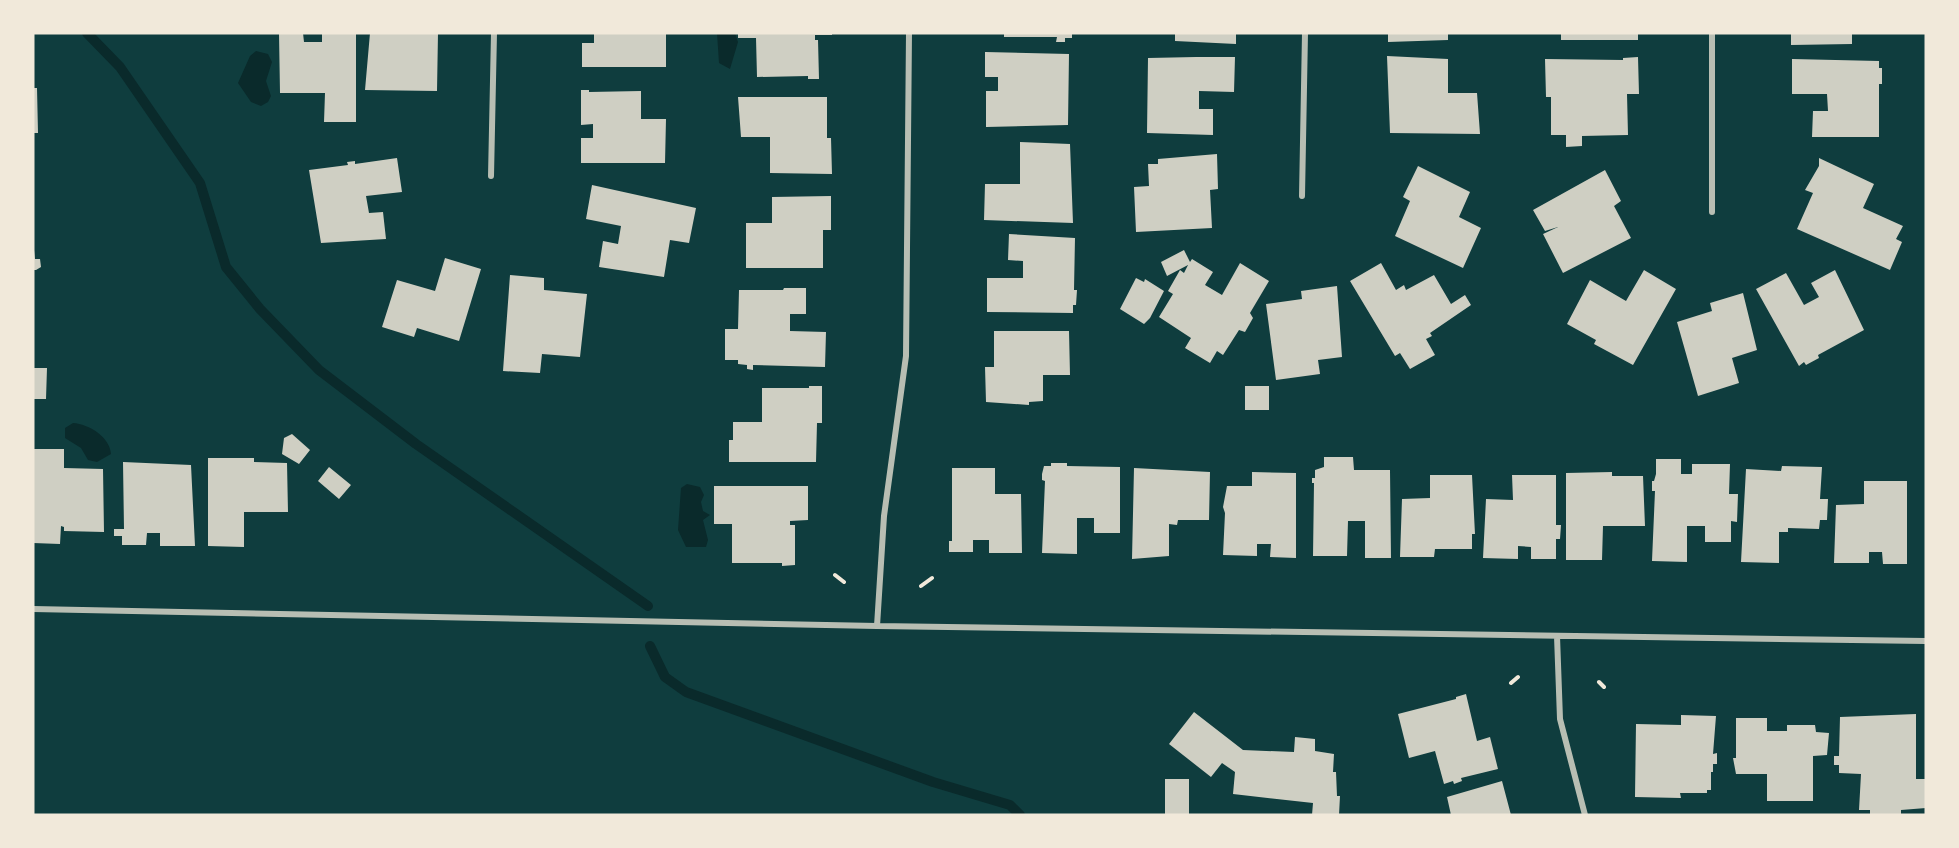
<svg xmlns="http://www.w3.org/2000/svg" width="1959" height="848" viewBox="0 0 1959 848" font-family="Lato,sans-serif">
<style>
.water{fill:#0a2a2b}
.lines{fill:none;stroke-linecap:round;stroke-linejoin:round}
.stream{stroke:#0a2a2b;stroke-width:10}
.building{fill:#cfcfc3}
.path{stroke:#f1e9da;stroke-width:4}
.minor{stroke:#b8beb3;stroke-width:6}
</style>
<rect width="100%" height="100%" fill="#0f3d3e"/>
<path class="water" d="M717,33h18l3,9 -8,27 -11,-6z
M256,51l12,3 4,8 -6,19 5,15 -3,6 -7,4 -10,-4 -13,-19 12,-27z
M73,423c16,1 37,14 38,31l-14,8 -9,-2 -7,-12 -16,-10v-10z
M687,484l13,3 4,8 -3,7 2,9 7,4 -7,5 5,20 -2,7h-20l-8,-17 3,-42z"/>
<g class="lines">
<path class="stream" d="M87,33l33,34 80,116 26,84 34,42 59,61 97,74 232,162
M650,646l15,31 21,15 247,90 77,23 10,10"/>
</g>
<path class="building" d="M279,33h24l1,9h18v-9h34v89h-32l1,-29h-45z
M370,33h68l-1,58 -72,-1z
M594,33h72v34h-84v-24h12z
M738,33h94v2h-17v5h3l1,39h-11v-3l-51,1 -1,-39h-18z
M1004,33h68v5h-7v4h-9l1,-5h-53z
M1175,33h61v11l-61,-3z
M1388,33h60v7l-60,2z
M1561,33h77v7h-77z
M1791,33h61v11l-61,1z
M985,52l84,2 -1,71 -82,2v-36h12v-14h-13z
M1387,56l61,3v34h29l3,41 -90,-1z
M1196,57h39l-1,35 -35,-1v18h14v26l-66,-2 1,-75z
M1638,57l1,37h-12l1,41 -46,1v10l-16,1v-12h-15v-38h-5l-1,-38 78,1v-2z
M1792,59l87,2v7h3v16h-3v53h-67l1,-26h15l-1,-17h-35z
M33,88h4l1,45h-5z
M581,90h8v2l52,-1v28h25l-1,44h-84v-25h12v-14l-12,1z
M738,97h89v41h4l1,36 -62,-1v-36h-29z
M1020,142l50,2 3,79 -89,-3 1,-36h35z
M1217,154l1,35 -8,1 2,38 -76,4 -2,-45 15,-1 -1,-22h10v-5z
M397,158l5,34 -36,4 3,17 14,-1 3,27 -65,4 -12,-73 39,-5 -1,-3 8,-1v3z
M1819,158l55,26 -11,24 40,18 -7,13 6,3 -12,28 -93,-41 16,-36 -8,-3 14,-24z
M1418,166l52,26 -11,25 22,11 -18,40 -68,-32 15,-35 -7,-4z
M1605,170l16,31 -7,5 17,32 -68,35 -20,-39 15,-7 -13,4 -12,-21z
M592,185l104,23 -7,35 -19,-3 -6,37 -65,-10 4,-26 15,3 3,-18 -35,-7z
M831,196v34h-8v38h-77v-45h26v-26z
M1009,234l66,4 -1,52h3l-1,15h-3v8l-86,-1v-34h36v-17l-15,-1z
M33,241l2,18h5l1,8 -5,3h-3z
M1184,250l6,12 2,-3 21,13 -8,13 17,10 18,-32 29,18 -19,32 3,5 -8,14 -6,-2 -16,25 -6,-4 -7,12 -25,-15 6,-10 -32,-21 14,-23 -5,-3 12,-21 4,3 4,-8 -21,11 -6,-14z
M445,258l36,11 -22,72 -42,-13 -3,9 -32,-10 15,-47 38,11z
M1381,263l15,27 8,-5 2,5 28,-15 17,29 14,-9 6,10 -41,28 2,3 -6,3 9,16 -25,14 -10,-16 -5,3 -45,-75z
M1644,270l32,19 -43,76 -39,-21 2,-4 -29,-16 23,-44 36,21z
M1835,270l29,60 -46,25 1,3 -13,7 -2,-3 -5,4 -43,-77 30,-16 18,32 15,-8 -8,-14z
M510,275l34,3v12l43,4 -7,63 -38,-3 -2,19 -37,-2z
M1136,278l8,4 1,-3 19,12 -14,27 -6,6 -24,-15z
M1337,286l5,71 -24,3 2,14 -44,6 -10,-76 36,-5 -1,-8z
M784,288h22v26h-16v17l36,1 -1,35 -72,-2v5l-6,-1v-4l-9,-1v-4h-13v-31h13l1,-39h44z
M1743,293l14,57 -25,8 7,25 -41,13 -21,-74 35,-11 -2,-8z
M994,331h75l1,44h-27v26l-14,1v3l-43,-3 -1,-35h9z
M33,368h14l-1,31h-13z
M809,386h13v37h-5l-1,39h-87v-22h4v-18h29v-34h47z
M1245,386h24v24h-24z
M292,434l18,16 -11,14 -17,-10 2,-16z
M33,449h31v19l39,1 1,63 -40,-1v-4l-3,-1 -1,18 -27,-1z
M1324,457h29l1,13h36l1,88h-26v-37h-17l-1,35h-34l1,-73h-2v-5h3v-8l9,-3z
M208,458h46v4l33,1 1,49h-44v35l-36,-1z
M1656,459h25v15h11v-10h38l-1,30h9l-1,28 -6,-1v21h-26v-16h-18v36l-35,-1 3,-70h-3v-10h2l2,-7z
M123,462l68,3 4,81h-35v-13h-13l-1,12h-24v-9h-8v-7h10z
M1051,463h16v3l53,1v66h-26v-15h-17v36l-35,-1 3,-72 -3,-1v-6l2,-8h7z
M1782,466l40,1 -2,32h8l-1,21h-7l-1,9 -31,-1v4h-9v31l-38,-1 5,-93 35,2z
M329,467l22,18 -12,14 -21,-18z
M952,468h43v26h26l1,59h-33v-13h-16v12h-24v-11h3z
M1134,468l76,4 -1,48h-31l-1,5 -8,-1v32l-37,3z
M1252,472l44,1v85l-26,-1 1,-13h-14v12l-34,-1 2,-42 -2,-6 4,-21h25z
M1612,472v4h31l2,50h-42l-1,34h-36v-87z
M1430,475h42l3,59h-3v15h-37l-1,8h-34l2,-58 28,-1z
M1512,475h44v50h5l-1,14h-4v20h-25v-12l-13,-1v13l-35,-1 3,-59 27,1z
M1864,481h43v83h-24l-1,-12h-13v11h-35l2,-58 28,-1z
M714,486h94v34l-18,1v4h5v40l-13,1v-3h-50v-39h-18z
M1466,694l11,47 13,-4 8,32 -37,9 1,3 -8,3 -1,-3 -9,3 -9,-33 -26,7 -11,-44 58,-15v-2z
M1194,712l49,38 51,2 1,-15 20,2v12l19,3 -1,18h3l1,24h3l-1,19h-27l1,-12 -80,-9 2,-22 -13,-9 -11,14 -42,-33z
M1916,714v65h10v29l-25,2v5h-31v-5h-11l2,-36 -22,-1v-8h-5v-9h5l1,-39z
M1681,715l35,1 -3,38 4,-1v11h-4v8h-2v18h-4v3h-27l1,5 -46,-1 1,-73 45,1z
M1736,718h31v13h20v-6h28l1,7 13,1 -2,22 -14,1v45h-46v-27h-31l-3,-16h3z
M1165,779h24v36h-24z
M1502,781l9,34h-60l-4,-18z"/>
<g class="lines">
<path class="path" d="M835,575l9,7
M921,586l11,-8
M1599,682l5,5
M1511,683l7,-6"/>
<path class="minor" d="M1712,33v179
M491,176l3,-143
M1302,196l3,-163
M33,609l844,17 1049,15
M877,626l7,-110 22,-160 3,-323
M1557,636l3,83 25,96"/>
</g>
<rect width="1959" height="848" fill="none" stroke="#f1e9da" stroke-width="69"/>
</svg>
